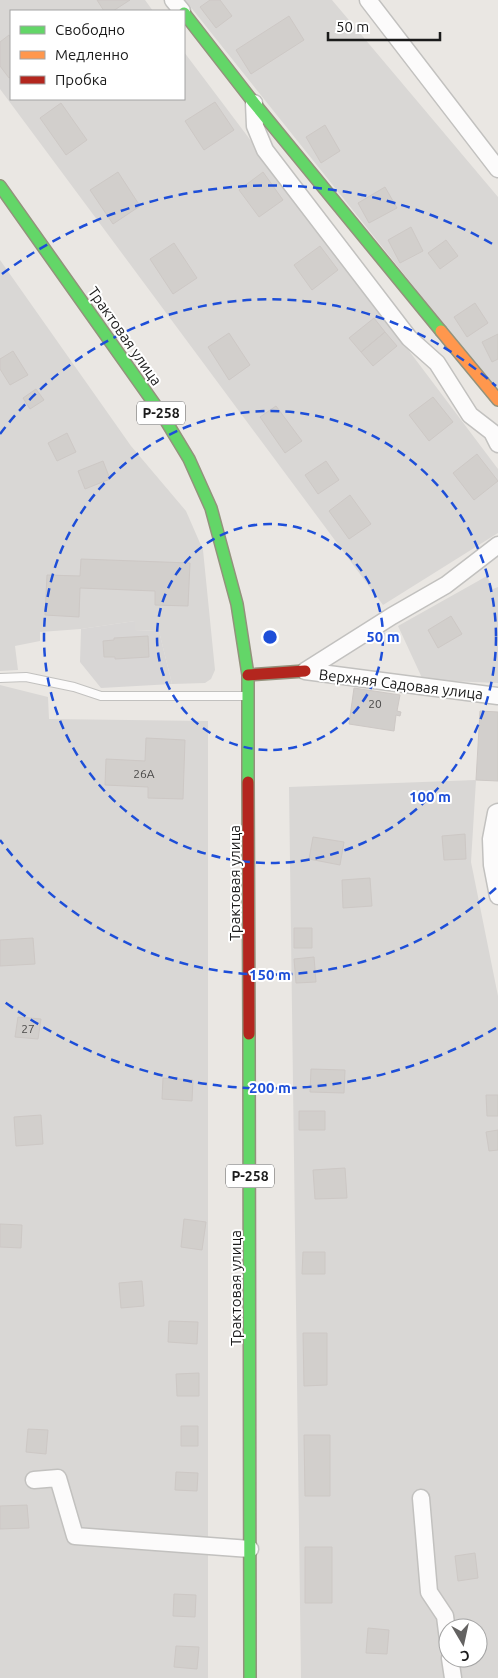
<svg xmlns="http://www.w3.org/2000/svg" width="498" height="1678" viewBox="0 0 498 1678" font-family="Ubuntu,sans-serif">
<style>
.residential{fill:#d9d7d5;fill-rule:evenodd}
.religious{fill:#d8d6d5}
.building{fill:#d2cfcc;stroke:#cdc8c5}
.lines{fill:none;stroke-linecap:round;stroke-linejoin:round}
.lane-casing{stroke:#c2c1bf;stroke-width:10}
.street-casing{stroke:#c2c1bf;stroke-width:19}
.fast-casing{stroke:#93927c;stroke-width:14}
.slow-casing{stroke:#93927c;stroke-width:14}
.jam-casing{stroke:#93927c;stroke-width:14}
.lane{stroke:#fcfbfb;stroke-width:8}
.street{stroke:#fcfbfb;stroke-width:16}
.fast{stroke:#63d668;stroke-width:11}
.slow{stroke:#ff974d;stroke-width:11}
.jam{stroke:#b3261e;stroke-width:11}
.ring{fill:none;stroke:#1d4ed8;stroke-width:2.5;stroke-dasharray:9 6}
.labels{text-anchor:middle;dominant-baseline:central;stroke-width:4;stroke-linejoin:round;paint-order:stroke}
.number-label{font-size:12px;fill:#494847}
.shield{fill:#fff;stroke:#5f5f5f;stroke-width:1}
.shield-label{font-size:14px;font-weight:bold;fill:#1b1b1b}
.street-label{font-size:15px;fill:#1b1b1b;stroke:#fff}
.centre{fill:#1d4ed8;stroke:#fff;stroke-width:2.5}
.ring-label{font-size:15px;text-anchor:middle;font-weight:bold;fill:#1d4ed8;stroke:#fff;stroke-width:4;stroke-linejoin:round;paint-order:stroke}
</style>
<rect width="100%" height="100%" fill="#eae7e3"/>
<path class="residential" d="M0,0h145l8,11h-142v88h173v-47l314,417v64l-115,72 -383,-516z
M185,0h147l166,197v195z
M0,260l131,186 55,65 17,39 12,120 -4,9 -6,4 -33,1 -13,-53 -24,-1v-9l-54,8 -41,3v9l-25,5 3,24 -18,1z
M487,576l6,13 5,-2v96l-75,-3 -25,-54z
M0,685l48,12 1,22 159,2v957h-208z
M476,780l-5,82 27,134v682h-197l-12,-891zM448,1628h30v30h-30z"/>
<path class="religious" d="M135,621v9l24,1 13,53 -71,4 -21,-26 1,-33z"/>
<path class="building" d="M97,0h33l-17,11h-9z
M210,0h10l12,16 -16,12 -16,-21z
M289,16l15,24 -53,34 -15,-24z
M9,35l2,4v38l-2,1 -9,-12v-24z
M215,102l19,28 -30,20 -19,-29z
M61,103l26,37 -21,15 -26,-37z
M325,125l15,26 -19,12 -15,-26z
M118,172l22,34 -27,18 -23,-34z
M263,172l20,28 -24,17 -20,-27z
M385,187l12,21 -28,15 -11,-20z
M411,227l12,24 -23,12 -12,-23z
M446,240l12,16 -18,13 -12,-16z
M174,243l23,35 -24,16 -23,-35z
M320,246l18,24 -26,20 -18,-25z
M475,303l13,20 -21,14 -13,-20z
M374,318l11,14 -24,20 -12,-14z
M385,332l12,14 -24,20 -12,-14z
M229,333l21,32 -21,15 -21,-33z
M498,334v25l-6,3 -10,-20z
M13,351l15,24 -18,10 -10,-16v-10z
M36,389l8,11 -14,9 -7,-11z
M433,397l20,25 -24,19 -20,-26z
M276,406l26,35 -17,12 -25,-36z
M67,433l9,19 -19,9 -9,-18z
M477,454l21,27 -24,19 -21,-27z
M103,461l7,18 -25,10 -7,-18z
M326,461l13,19 -21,14 -13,-19z
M350,495l21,29 -22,15 -20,-28z
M81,559l109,4 -2,43 -33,-1v-14l-75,-3 -1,29 -34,-2 2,-40 33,1z
M451,616l11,18 -24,14 -10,-18z
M148,636l1,21 -34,2v-2h-11l-1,-16 11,-1v-2z
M354,688l46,7 -3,16 4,1 -1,4 -4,-1 -2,16 -45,-7z
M480,711l18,1v69l-22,-1z
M146,738l39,2 -2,59 -35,-1v-11l-43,-2 1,-26 39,2z
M465,834l1,25 -22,1 -2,-24z
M313,837l31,5 -4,23 -31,-6z
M370,878l2,28 -29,2 -1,-28z
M294,928h18v20h-18z
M33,938l2,26 -35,2v-26z
M314,957l2,25 -20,1 -2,-24z
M18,1017l23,2 -3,20 -23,-2z
M311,1069l34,1 -1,23 -34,-1z
M163,1078l30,2 -1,21 -30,-2z
M486,1095h12v21h-11z
M299,1111h26v19h-26z
M41,1115l2,29 -27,2 -2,-29z
M498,1130v20l-9,1 -3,-19z
M345,1168l2,30 -32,1 -2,-29z
M184,1219l22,3 -4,28 -21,-3z
M0,1224l22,1 -1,23 -21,-1z
M303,1252h22v22h-23z
M142,1281l2,25 -23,2 -2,-25z
M169,1321l29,1 -1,22 -29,-2z
M303,1333h24v52l-23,1z
M199,1373v23h-22l-1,-22z
M181,1426h17v20h-17z
M28,1429l20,1 -2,24 -20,-2z
M304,1435h26v61h-25z
M176,1472l22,1 -1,18 -22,-1z
M27,1505l2,23 -29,1v-23z
M305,1547h27v56h-27z
M475,1553l3,25 -20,3 -3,-25z
M174,1594l22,1 -1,22 -22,-1z
M482,1627l2,22h-6v-21h-7z
M368,1628l21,2 -2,24 -21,-1z
M176,1646l23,1 -2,22 -23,-2z"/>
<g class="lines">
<g class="lane-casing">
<path id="lane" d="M0,678l26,-1 48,10 27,9h143"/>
</g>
<g class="street-casing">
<path id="street" d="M173,0l9,11
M368,0l130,169
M254,103l1,23 10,24 144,188 28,25 33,52 22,17 6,12
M305,671l87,-55 54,-31 52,-40
M305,671l193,25
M498,812l-2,1 -5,26 1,26 6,31
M34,1480l24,-2 17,58 175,13
M421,1498l8,94 16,24 3,24
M450,1658l3,20"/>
</g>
<g class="fast-casing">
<path id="fast" d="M184,13l70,90 187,228
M0,186l163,230 26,43 22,49 26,96 11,71v107
M249,1034l1,644"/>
</g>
<g class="slow-casing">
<path id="slow" d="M441,331l57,69"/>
</g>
<g class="jam-casing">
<path id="jam" d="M248,675l57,-4
M248,782l1,252"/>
</g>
<use href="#lane" class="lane"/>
<use href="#street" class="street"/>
<use href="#fast" class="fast"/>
<use href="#slow" class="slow"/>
<use href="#jam" class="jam"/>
</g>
<g class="ring">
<circle cx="270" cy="637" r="113"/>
<circle cx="270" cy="637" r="226"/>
<path d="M496 888A338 338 0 0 1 0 840M0 434A338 338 0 0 1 496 386"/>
<path d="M496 1028A451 451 0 0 1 2 1000M2 274A451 451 0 0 1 496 246"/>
</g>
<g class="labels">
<g class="number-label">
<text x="375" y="703">20</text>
<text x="144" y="773">26А</text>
<text x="28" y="1028">27</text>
</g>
<g class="shield">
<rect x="137" y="401.5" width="48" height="23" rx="4"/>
<rect x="226" y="1164.5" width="48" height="23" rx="4"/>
</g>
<g class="shield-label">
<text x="161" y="413">Р-258</text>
<text x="250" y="1176">Р-258</text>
</g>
<g class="street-label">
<text transform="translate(125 336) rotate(55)">Трактовая улица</text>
<text transform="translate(401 684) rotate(7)">Верхняя Садовая улица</text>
<text transform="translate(234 883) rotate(-90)">Трактовая улица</text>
<text transform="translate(235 1288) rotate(-90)">Трактовая улица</text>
</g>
</g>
<circle cx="270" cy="637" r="8" class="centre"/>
<g class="ring-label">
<text x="383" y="642">50 m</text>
<text x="430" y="802">100 m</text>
<text x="270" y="980">150 m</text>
<text x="270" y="1093">200 m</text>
</g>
<rect x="10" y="10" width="175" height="90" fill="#ffffff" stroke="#a4a4a4"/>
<rect x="20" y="26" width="25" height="8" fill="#63d668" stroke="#a4a4a4"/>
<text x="55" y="35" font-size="15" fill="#1b1b1b">Свободно</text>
<rect x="20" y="51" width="25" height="8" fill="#ff974d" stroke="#a4a4a4"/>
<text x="55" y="60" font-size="15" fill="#1b1b1b">Медленно</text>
<rect x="20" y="76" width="25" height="8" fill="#b3261e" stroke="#a4a4a4"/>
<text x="55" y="85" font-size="15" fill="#1b1b1b">Пробка</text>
<g transform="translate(463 1643) rotate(171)"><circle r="24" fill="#ffffff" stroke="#a4a4a4"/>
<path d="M0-4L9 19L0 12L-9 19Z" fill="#636261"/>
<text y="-8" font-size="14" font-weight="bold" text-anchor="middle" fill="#1b1b1b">С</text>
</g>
<path d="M328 32v8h112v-8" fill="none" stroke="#1b1b1b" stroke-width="2.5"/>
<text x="336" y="32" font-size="15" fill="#1b1b1b" stroke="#ffffff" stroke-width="4" paint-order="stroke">50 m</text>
</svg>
